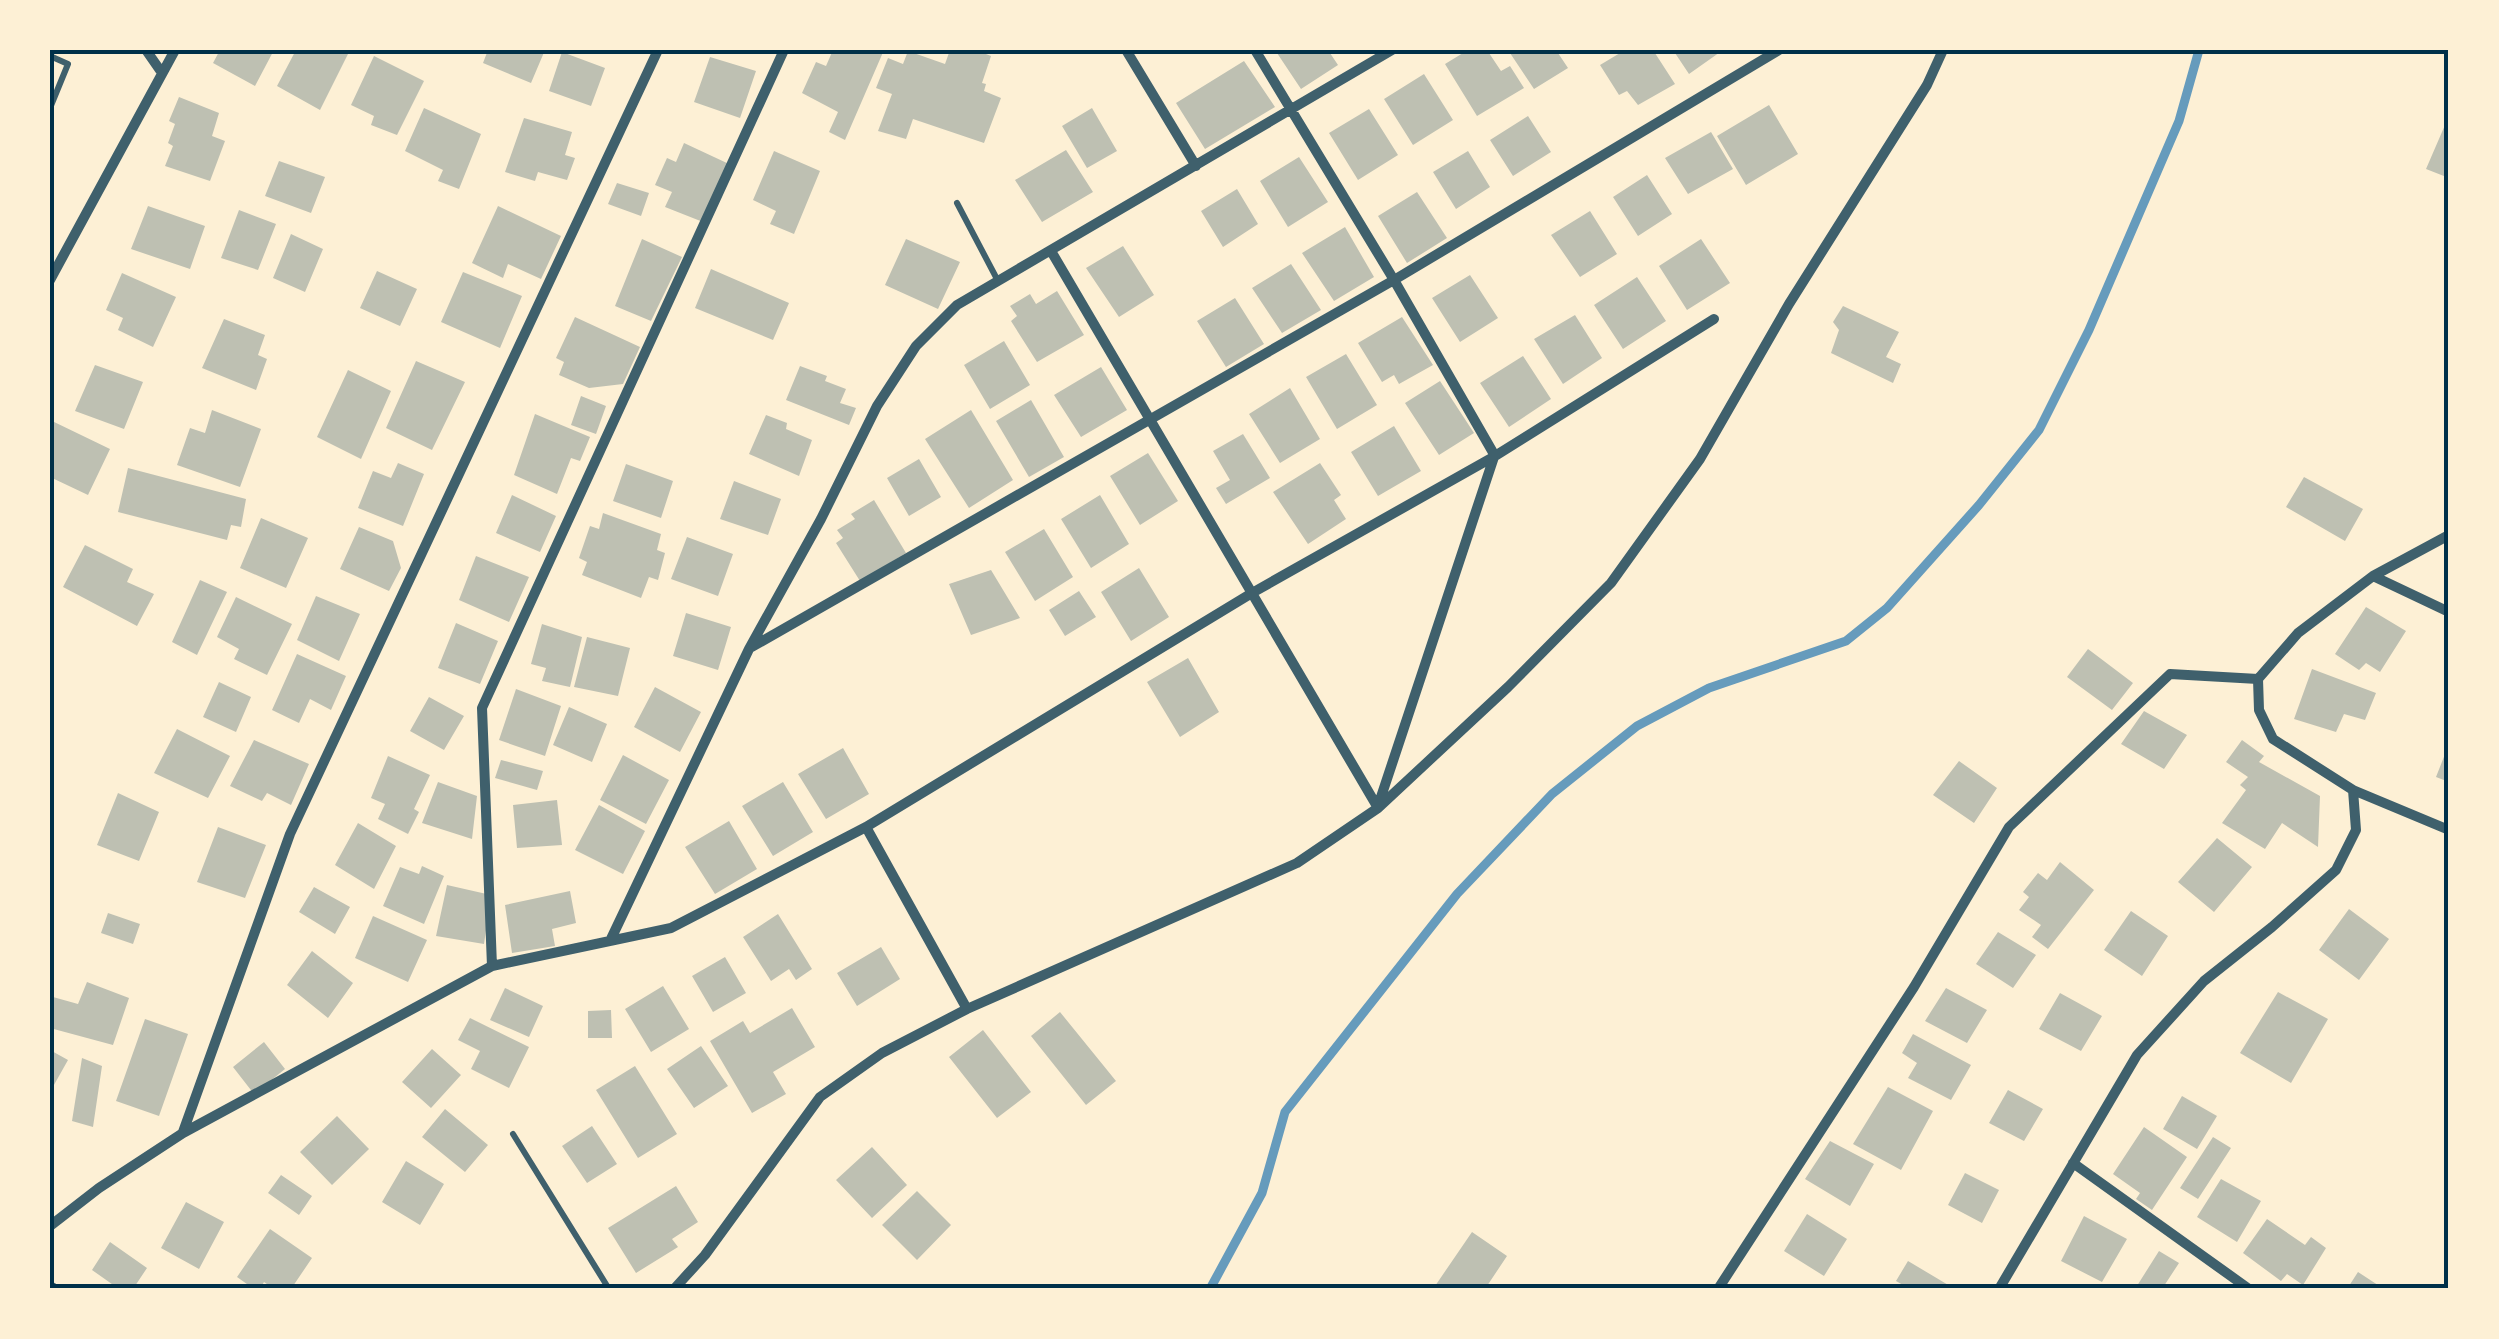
<svg xmlns="http://www.w3.org/2000/svg" width="2499" height="1339" viewBox="0 0 2499 1339" font-family="'Public Sans',sans-serif">
<style>
.lines{fill:none;stroke-linecap:round;stroke-linejoin:round}
.stream{stroke:#669bbc;stroke-width:9}
.building{fill:#bec0b2}
.service{stroke:#3f606c;stroke-width:6}
.minor{stroke:#3f606c;stroke-width:10}
.neatline{fill:none;stroke:#003049;stroke-width:4}
</style>
<rect width="100%" height="100%" fill="#fdf0d5"/>
<g class="lines">
<path class="stream" d="M1210,1289l52,-96 23,-81 172,-218 95,-100 85,-68 72,-38 137,-47 41,-33 92,-103 60,-75 50,-100 90,-209 20,-71"/>
</g>
<path class="building" d="M220,50h54l-19,36 -42,-23z
M296,50l53,2 -29,58 -43,-24z
M488,50h57l-14,33 -48,-20z
M833,50h51l-39,90 -16,-8 9,-20 -36,-19 14,-31 10,4z
M950,50h26l15,6 -9,27 4,1 -2,7 17,7 -17,45 -71,-24 -7,20 -28,-8 14,-37 -16,-6 12,-30 15,6 5,-13 37,13z
M1275,50h53l10,15 -37,24z
M1468,50h19l14,21 9,-5 14,22 -47,28 -32,-52z
M1508,50h48l12,18 -34,21z
M1625,50h28l22,34 -37,21 -11,-14 -8,4 -19,-30z
M1673,50h50l-34,24z
M562,52l43,16 -14,38 -42,-15z
M374,56l50,25 -27,54 -26,-10 3,-9 -23,-11z
M710,57l46,14 -16,47 -46,-16z
M1244,61l31,46 -70,42 -29,-46z
M1424,74l29,46 -40,25 -29,-46z
M179,97l40,16 -7,23 13,5 -15,40 -45,-15 8,-20 -5,-3 7,-19 -6,-3z
M1769,105l29,49 -52,31 -29,-49z
M424,108l57,26 -22,55 -21,-8 5,-11 -38,-19z
M1092,108l25,43 -30,17 -25,-42z
M1369,109l29,46 -40,25 -29,-47z
M1528,116l23,36 -38,24 -23,-36z
M524,118l48,14 -7,23 10,3 -8,22 -29,-8 -3,9 -30,-9z
M2445,125l4,1v52l-23,-9z
M1711,132l22,37 -45,25 -23,-36z
M684,143l45,21 -26,58 -38,-15 7,-15 -17,-7 12,-27 9,4z
M1066,150l27,42 -51,30 -27,-42z
M774,151l46,20 -26,63 -24,-10 6,-13 -23,-11z
M1468,151l22,36 -34,22 -23,-37z
M1299,157l29,45 -40,25 -28,-46z
M279,161l46,16 -14,36 -46,-17z
M1647,175l25,39 -34,22 -25,-39z
M617,183l32,10 -8,23 -33,-12z
M1237,189l21,35 -35,23 -22,-36z
M1417,192l30,46 -40,25 -29,-47z
M148,206l57,20 -15,43 -59,-20z
M498,206l63,30 -20,43 -33,-15 -5,14 -31,-15z
M239,210l37,14 -18,46 -37,-12z
M1590,211l27,43 -37,23 -29,-42z
M1345,227l29,50 -40,24 -32,-48z
M291,234l32,15 -18,43 -32,-14z
M642,239l40,18 -31,64 -36,-15z
M906,239l54,23 -22,47 -53,-24z
M1701,239l29,44 -43,27 -28,-44z
M1123,246l31,49 -35,22 -33,-49z
M1291,264l30,46 -39,23 -30,-45z
M711,269l78,34 -16,37 -78,-32z
M377,271l40,18 -17,37 -40,-18z
M463,272l59,24 -22,52 -59,-26z
M122,273l54,24 -23,50 -35,-17 5,-12 -17,-8z
M1470,275l28,43 -38,24 -28,-44z
M1637,277l29,44 -43,28 -29,-44z
M1057,291l27,44 -47,27 -26,-41 6,-5 -7,-10 20,-12 6,10z
M1235,298l29,46 -38,23 -29,-46z
M1843,306l56,26 -13,25 15,7 -8,19 -62,-30 8,-23 -6,-8z
M1575,315l27,43 -39,26 -29,-45z
M575,317l65,30 -17,37 -34,4 -30,-13 5,-13 -8,-4z
M1402,317l31,48 -34,19 -5,-9 -12,7 -24,-39z
M224,319l41,16 -7,20 9,4 -11,31 -54,-22z
M1004,341l26,44 -40,24 -26,-44z
M1346,354l31,51 -40,24 -31,-52z
M1523,356l28,43 -42,28 -29,-44z
M416,361l49,21 -33,68 -46,-22z
M95,365l48,17 -19,47 -49,-18z
M800,366l27,10 -2,5 21,8 -6,14 16,5 -7,17 -63,-25z
M1101,367l26,43 -46,27 -27,-42z
M348,370l43,21 -30,68 -44,-22z
M1440,381l34,52 -35,22 -34,-52z
M1290,388l30,51 -40,24 -31,-49z
M581,396l25,10 -10,28 -25,-9z
M1031,400l33,57 -35,20 -33,-56z
M212,410l49,19 -21,58 -63,-22 13,-37 15,5z
M971,410l42,70 -44,28 -44,-69z
M535,414l55,23 -10,24 -9,-3 -14,36 -43,-19z
M766,415l21,8 -1,6 26,11 -13,36 -50,-22z
M50,420l60,29 -22,46 -38,-18z
M1394,426l27,45 -43,25 -27,-44z
M1243,434l27,44 -44,26 -10,-16 14,-8 -17,-29z
M1148,453l30,48 -38,24 -30,-49z
M919,459l22,38 -32,19 -22,-38z
M398,463l26,11 -21,52 -45,-18 15,-37 18,7z
M1320,463l21,32 -7,5 12,19 -38,25 -35,-52z
M626,464l47,17 -12,37 -48,-17z
M128,468l118,31 -5,28 -10,-2 -4,15 -109,-28z
M2304,477l59,32 -18,32 -59,-34z
M734,481l47,18 -13,36 -48,-16z
M512,495l44,21 -16,36 -44,-19z
M1100,495l29,49 -38,24 -30,-49z
M874,500l32,53 -46,28 -24,-38 7,-5 -6,-8 18,-11 -4,-5z
M603,513l58,21 -4,16 8,3 -7,27 -9,-3 -8,21 -59,-23 5,-13 -8,-4 11,-32 9,3z
M261,518l47,20 -22,50 -46,-20z
M359,527l34,14 8,27 -12,23 -49,-22z
M1044,529l29,48 -38,24 -30,-49z
M687,537l46,17 -15,42 -47,-17z
M85,545l48,24 -6,13 27,12 -17,32 -74,-39z
M476,556l53,21 -20,45 -50,-22z
M1139,568l30,49 -38,24 -30,-49z
M991,570l29,48 -49,17 -22,-51z
M200,580l27,12 -30,63 -25,-13z
M1079,591l17,26 -31,19 -16,-26z
M316,596l44,18 -21,47 -42,-21z
M236,597l56,27 -25,51 -33,-16 5,-10 -22,-12z
M2366,607l40,24 -26,41 -14,-9 -7,7 -24,-16z
M686,613l45,14 -13,43 -45,-14z
M456,623l42,18 -18,43 -42,-16z
M542,624l40,13 -12,50 -28,-6 4,-13 -15,-4z
M587,637l43,11 -12,48 -44,-9z
M2088,649l45,34 -21,27 -45,-33z
M297,654l49,22 -15,34 -21,-11 -11,24 -27,-13z
M1188,658l31,54 -39,25 -33,-55z
M2312,669l64,24 -11,27 -21,-6 -8,18 -42,-13z
M219,682l32,15 -15,35 -33,-15z
M655,687l46,25 -21,40 -46,-25z
M516,689l45,17 -16,50 -46,-16z
M429,697l35,19 -20,34 -34,-19z
M569,707l38,17 -15,38 -39,-17z
M2144,711l43,24 -23,34 -43,-25z
M177,729l53,27 -22,42 -54,-25z
M254,740l55,24 -18,41 -24,-12 -5,8 -32,-15z
M2242,740l22,16 -5,6 61,34 -2,51 -36,-24 -17,26 -43,-26 24,-33 -6,-5 8,-8 -22,-15z
M2449,744v38l-13,-5z
M843,748l26,46 -43,25 -28,-45z
M623,755l46,25 -23,44 -46,-24z
M388,756l42,19 -16,34 5,3 -11,22 -30,-15 7,-15 -14,-6z
M501,760l42,11 -6,19 -42,-12z
M1959,761l38,27 -23,35 -41,-28z
M438,782l39,14 -5,43 -50,-16z
M783,782l30,50 -40,24 -31,-50z
M118,793l41,19 -20,49 -42,-16z
M557,800l5,45 -45,3 -4,-43z
M599,805l46,26 -22,43 -48,-24z
M729,821l28,48 -42,25 -30,-47z
M358,823l38,23 -22,43 -39,-24z
M218,827l48,18 -21,53 -48,-16z
M2217,838l35,29 -38,45 -36,-30z
M2060,862l34,28 -46,59 -16,-12 9,-12 -22,-15 10,-13 -6,-5 15,-19 9,7z
M422,866l22,10 -20,48 -41,-18 17,-39 19,7z
M447,885l44,10 -7,49 -48,-8z
M314,887l36,20 -15,27 -36,-22z
M570,891l6,32 -24,6 3,17 -43,7 -7,-48z
M2349,909l40,30 -30,41 -40,-30z
M2131,911l37,25 -26,40 -38,-26z
M108,913l32,11 -7,20 -32,-11z
M778,914l34,55 -16,11 -7,-11 -18,12 -28,-44z
M373,916l54,24 -19,42 -53,-24z
M1998,932l38,23 -23,33 -37,-24z
M881,947l19,32 -43,27 -20,-33z
M312,951l41,32 -25,35 -41,-33z
M725,957l21,36 -33,19 -21,-36z
M87,982l42,16 -16,47 -63,-17 3,-31 25,7z
M663,986l26,43 -38,23 -26,-43z
M505,988l38,18 -14,31 -39,-17z
M1946,988l41,22 -20,33 -42,-22z
M2278,992l50,27 -37,64 -51,-30z
M2060,993l42,23 -21,35 -42,-22z
M792,1008l23,39 -42,25 13,22 -34,19 -42,-72 33,-20 7,12z
M611,1010l1,28h-24v-27z
M1060,1012l56,69 -30,24 -55,-69z
M470,1018l59,29 -20,41 -38,-19 9,-18 -22,-11z
M145,1019l43,15 -29,82 -43,-15z
M983,1030l48,62 -34,26 -48,-61z
M1913,1034l58,31 -20,35 -43,-22 9,-15 -15,-10z
M264,1042l21,27 -31,25 -21,-27z
M701,1046l27,40 -34,22 -27,-39z
M432,1049l29,26 -30,33 -29,-26z
M50,1050l18,10 -18,32z
M82,1058l20,8 -9,61 -21,-6z
M635,1066l42,68 -39,24 -42,-68z
M1888,1087l45,24 -32,59 -48,-26z
M2008,1090l35,19 -19,32 -35,-18z
M2182,1096l35,20 -20,33 -34,-20z
M445,1109l43,36 -23,27 -43,-35z
M337,1116l32,33 -37,36 -32,-33z
M592,1126l25,38 -30,19 -25,-37z
M2144,1127l43,30 -35,53 -16,-11 4,-6 -27,-19z
M2213,1137l18,11 -33,51 -18,-11z
M1830,1141l44,23 -24,42 -45,-27z
M872,1147l35,38 -35,33 -36,-38z
M406,1161l38,23 -24,41 -38,-23z
M1965,1173l34,17 -17,33 -34,-18z
M281,1175l31,21 -13,19 -31,-22z
M2221,1179l40,22 -24,41 -40,-25z
M676,1186l22,36 -26,17 6,8 -42,26 -28,-45z
M917,1191l34,34 -34,35 -35,-35z
M186,1202l38,20 -25,47 -38,-21z
M1807,1214l40,25 -23,37 -40,-25z
M2084,1216l43,23 -25,43 -41,-21z
M2267,1219l38,26 6,-8 15,11 -23,37 -16,-11 -6,7 -38,-28z
M270,1229l42,29 -21,31h-17l-10,-7 -4,7h-6l-17,-12z
M1472,1232l35,24 -22,33h-52z
M110,1242l37,26 -14,21h-14l-27,-19z
M2159,1251l20,12 -17,26h-27z
M1908,1261l47,28h-45l-14,-8z
M2358,1272l26,17h-37z"/>
<g class="lines">
<path class="service" d="M50,56l18,8 -18,44
M957,203l41,78
M513,1134l96,155"/>
<path class="minor" d="M146,50l16,23
M1126,50l70,116
M1255,50l139,230 101,176
M1051,251l327,557
M50,280l125,-230
M2373,576l76,36
M750,648l644,-368 385,-230
M2353,790l96,40
M1378,806l116,-349
M866,827l101,182
M610,941l139,-292 72,-130 56,-113 39,-60 41,-41 435,-255
M492,966l-10,-258 302,-658
M183,1132l107,-298 368,-784
M2073,1163l176,126
M50,1226l49,-38 84,-55 309,-167 179,-38 195,-101 386,-234 243,-137 219,-137
M50,1286l5,3
M674,1289l31,-34 115,-158 62,-44 85,-44 330,-146 81,-55 130,-121 103,-104 89,-124 89,-155 138,-219 16,-35
M1718,1289l196,-302 95,-160 161,-153 88,5
M1999,1289l138,-234 67,-74 68,-54 64,-57 20,-40 -3,-40 -80,-51 -14,-29 -1,-31 40,-46 75,-57 76,-41"/>
</g>
<rect width="2499" height="1339" fill="none" stroke="#fdf0d5" stroke-width="105"/>
<rect x="52" y="52" width="2394" height="1234" class="neatline"/>
</svg>
